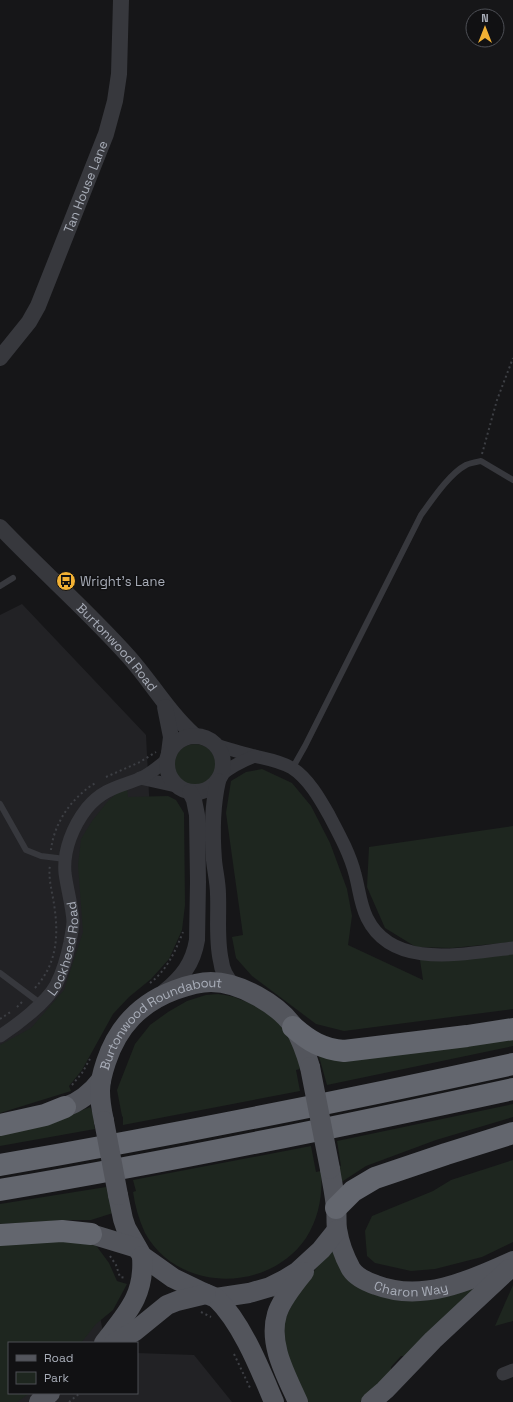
<svg xmlns="http://www.w3.org/2000/svg" width="513" height="1402" viewBox="0 0 513 1402" font-family="'Space Grotesk',sans-serif">
<style>
.built{fill:#222225}
.green{fill:#1e261f}
.lines{fill:none;stroke-linecap:round;stroke-linejoin:round}
.path{stroke:#3d3f44;stroke-width:2;stroke-dasharray:2 3;stroke-linecap:butt}
.service{stroke:#37383d;stroke-width:6}
.minor{stroke:#37383d;stroke-width:13}
.tertiary{stroke:#37383d;stroke-width:16}
.primary{stroke:#53555c;stroke-width:20}
.motorway{stroke:#63666e;stroke-width:22}
.primary-bridge{stroke:#53555c;stroke-width:20}
.labels{text-anchor:middle;dominant-baseline:central;stroke-width:3;stroke-linejoin:round;paint-order:stroke}
.street-label{font-size:13px;fill:#a8adb8;stroke:#111113}
.poi-label{font-size:13px;fill:#a8adb8;stroke:#111113;text-anchor:start}
</style>
<rect width="100%" height="100%" fill="#161618"/>
<path class="built" d="M22,604l124,131 8,157 -154,172v-449z
M0,1269l98,37 5,26 17,11h-111v50h128v-40l57,2 38,47h-232z"/>
<path class="green" d="M174 765a21 21 0 1 1 42 0a21 21 0 1 1-42 0Z
M262,769l30,14 19,23 19,37 17,46 5,27 -4,29 75,35 -3,-20 93,-8v57l-169,22 -28,-7 -64,-48 -16,-18 -4,-21 11,-2 -17,-122 5,-32 15,-9z
M127,788l1,9 40,-1 8,4 8,13 1,92 -3,25 -13,29 -18,20 -22,18 -16,17 -31,56 -13,16 2,5 -71,22v-68l31,-17 33,-38 19,-58 -5,-67 3,-26 11,-18 16,-20 8,-7z
M513,826v116l-61,6 -36,-1 -31,-19 -18,-41 2,-40z
M218,994c7,1 15,2 21,5 21,7 45,22 55,43 4,8 7,17 10,26l-8,2 4,21 -177,34v-8l-1,-1 -5,-26 18,-46 15,-19 18,-13 19,-11 19,-6z
M513,1033v13l-186,39 -9,-32z
M513,1104v13l-77,23 -70,26 -26,17 -3,-15 4,-2 -4,-25z
M90,1107l8,16 -4,1 1,5 -95,17v-15l57,-11z
M311,1146l5,26 5,-1c2,23 -2,47 -15,67 -37,55 -128,55 -161,-5 -6,-13 -10,-27 -12,-41l3,-1 -3,-11z
M513,1160v82l-31,15 -47,12 -24,2 -36,-8 -8,-7 -2,-25 7,-15 61,-25 18,-11z
M106,1187l7,26 -22,7h-24l-67,4v-20z
M39,1237l56,7 14,19 8,18 10,3 -14,26 -17,14 -15,19h-72v50h21l-13,9h-17v-161z
M331,1246l68,54 37,-1 42,-14 -69,71h-8l-10,11v8l-31,27h-55l-20,-53 -1,-28 10,-20z
M513,1285v36l-18,5z"/>
<g class="lines">
<path class="path" d="M482,454l15,-54 16,-42
M106,777l34,-15 16,-10
M51,850c3,-28 22,-54 46,-68
M150,983c17,-13 25,-31 33,-51
M35,988c22,-24 24,-52 19,-84 -2,-13 -6,-26 -4,-39
M17,1007l7,-7
M0,1019l12,-8
M72,1085l10,-12 8,-14
M110,1256l6,9 4,12 6,1
M201,1312l10,5
M234,1354l17,36
M69,1402l11,-9"/>
<path class="service" d="M0,586l13,-8
M292,769l13,-23 116,-231c11,-15 28,-41 45,-50 4,-2 10,-3 15,-4l32,19
M0,804l26,46 15,6 24,3
M0,973l40,30"/>
<g class="minor">
<path d="M216,745c13,4 26,8 38,11 13,3 26,5 38,12 16,10 28,31 37,47 10,19 21,39 26,59 4,14 5,30 12,44 26,53 99,35 146,30"/>
<path d="M221,775c11,-9 21,-14 34,-19"/>
<path d="M140,778l36,8"/>
<path id="s1" d="M0,1036c17,-11 46,-33 56,-51 7,-14 11,-28 14,-43 1,-7 3,-14 3,-21 -1,-16 -6,-32 -8,-48 -2,-23 8,-47 22,-65 16,-19 31,-21 52,-29 10,-4 19,-12 28,-19"/>
<path d="M503,1374l10,-4"/>
</g>
<g class="tertiary">
<path id="s2" d="M0,358l29,-36 9,-16 68,-172 9,-33 4,-27 2,-74"/>
<path id="s3" d="M0,527c42,44 88,84 129,130 23,26 40,56 66,79"/>
<path d="M165,707l6,30 -2,16"/>
<circle cx="195" cy="764" r="28"/>
<path d="M218,781c-6,26 -6,53 -4,79 1,11 4,23 4,34 1,22 -2,46 3,67 1,10 6,18 12,24"/>
<path d="M164,992c18,-15 29,-28 33,-52l1,-58 -1,-67 -3,-15 -4,-8"/>
</g>
<g class="primary">
<path d="M65,1107c15,-5 26,-14 36,-27"/>
<path id="s4" d="M104,1121c-2,-9 -4,-19 -4,-30 0,-10 3,-20 6,-29 12,-36 34,-59 69,-72 11,-4 24,-8 36,-8 28,0 67,22 83,45 7,12 12,26 16,40"/>
<path id="s5" d="M330,1169c2,13 5,26 6,39 1,7 0,14 1,21 2,13 8,29 14,40 6,9 16,13 25,16 47,18 95,-5 137,-24"/>
<path d="M118,1195l5,24 3,9 16,28 31,22 29,14 14,6 33,-5 21,-6 14,-7 13,-8 24,-22 16,-20"/>
<path d="M91,1234l46,14"/>
<path d="M216,1298c26,25 44,71 58,104"/>
<path d="M104,1343c23,-30 41,-47 38,-87"/>
<path d="M114,1343l21,-12 32,-26 10,-4 29,-7"/>
<path d="M39,1402l11,-9"/>
<path d="M298,1402c-12,-27 -30,-58 -21,-88 4,-13 18,-31 27,-42"/>
<path d="M371,1402l14,-12 48,-50 76,-71"/>
</g>
<path class="motorway" d="M293,1027c16,14 29,22 51,24l123,-15 46,-7
M0,1125l45,-10 20,-8
M0,1165c172,-30 343,-64 513,-101
M0,1190c172,-29 343,-64 513,-101
M336,1208l17,-17 22,-13 71,-24 67,-21
M0,1235l62,-4 29,3"/>
<path class="primary-bridge" d="M310,1067l20,102
M104,1121l14,74"/>
</g>
<defs>
<g id="bus-disc" transform="scale(1)"><circle r="9.5" fill="#f2b134" stroke="#111113"/><path d="M-5-6H5V4H4V6H2V4H-2V6H-4V4H-5ZM-3.5-4V0h7V-4ZM-3.5 1.2v1.5H-2V1.2ZM2 1.2v1.5H3.5V1.2Z" fill="#111"/></g>
</defs>
<g fill-rule="evenodd">
<use href="#bus-disc" x="66" y="581"/>
</g>
<g class="labels">
<g class="street-label">
<text stroke="none"><textPath href="#s2" startOffset="193">Tan House Lane</textPath></text>
<text stroke="none"><textPath href="#s3" startOffset="168">Burtonwood Road</textPath></text>
<text stroke="none"><textPath href="#s1" startOffset="114">Lockheed Road</textPath></text>
<text stroke="none"><textPath href="#s4" startOffset="132">Burtonwood Roundabout</textPath></text>
<text stroke="none"><textPath href="#s5" startOffset="169">Charon Way</textPath></text>
</g>
<g class="poi-label">
<text x="80" y="581">Wright's Lane</text>
</g>
</g>
<rect x="8" y="1342" width="130" height="52" fill="#111113" stroke="#4d4f55"/>
<rect x="16" y="1355" width="20" height="6" fill="#53555c" stroke="#4d4f55"/>
<text x="44" y="1362" font-size="12" fill="#a8adb8">Road</text>
<rect x="16" y="1372" width="20" height="12" fill="#1e261f" stroke="#4d4f55"/>
<text x="44" y="1382" font-size="12" fill="#a8adb8">Park</text>
<g transform="translate(485 28)"><circle r="19" fill="#111113" stroke="#4d4f55"/>
<path d="M0-3L7 15L0 10L-7 15Z" fill="#f2b134"/>
<text y="-6" font-size="11" font-weight="bold" text-anchor="middle" fill="#a8adb8">N</text>
</g>
</svg>
